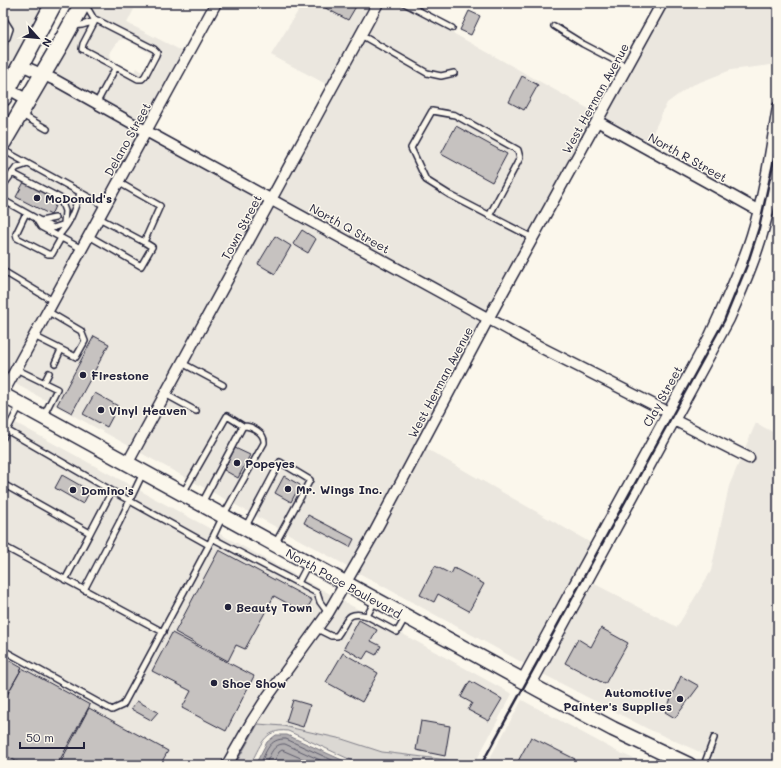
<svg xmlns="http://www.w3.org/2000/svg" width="781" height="768" viewBox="0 0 781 768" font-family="Mali,sans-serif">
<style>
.built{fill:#ebe7df;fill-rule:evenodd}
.green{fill:#dbd8d3;stroke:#7e7d87}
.water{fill:#b1aeb0;stroke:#787681}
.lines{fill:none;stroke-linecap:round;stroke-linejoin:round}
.shore{stroke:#5b5a6a;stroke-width:1}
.building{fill:#c6c2c0;stroke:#22223b}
.service-casing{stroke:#22223b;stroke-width:8}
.minor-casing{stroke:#22223b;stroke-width:13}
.secondary-casing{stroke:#22223b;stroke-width:17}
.primary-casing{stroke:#22223b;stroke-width:19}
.service{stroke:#fbf7ec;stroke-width:5}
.minor{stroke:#fbf7ec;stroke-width:10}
.secondary{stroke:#fbf7ec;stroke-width:14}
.primary{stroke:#fbf7ec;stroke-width:16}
.rail{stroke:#22223b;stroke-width:2.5}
.poi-dot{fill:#22223b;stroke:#fbf7ec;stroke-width:1.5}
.labels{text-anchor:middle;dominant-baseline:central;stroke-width:3;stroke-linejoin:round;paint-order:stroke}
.street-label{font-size:12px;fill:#22223b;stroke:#fbf7ec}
.poi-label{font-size:12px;font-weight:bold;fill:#22223b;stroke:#fbf7ec;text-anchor:start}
</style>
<rect width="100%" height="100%" fill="#fbf7ec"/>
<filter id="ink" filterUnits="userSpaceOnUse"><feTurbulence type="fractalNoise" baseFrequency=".025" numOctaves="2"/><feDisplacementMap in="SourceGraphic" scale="8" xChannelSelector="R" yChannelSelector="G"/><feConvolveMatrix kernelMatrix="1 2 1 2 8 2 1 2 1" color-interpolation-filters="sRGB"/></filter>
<g filter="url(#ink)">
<path class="built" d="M3,3h43l-43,78z
M88,3h49l-10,20 57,29 -40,73 -94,-52zM125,39l32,18 2,5 -8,11 -6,1 -8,-6 -2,3 -6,1 -18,-14 -1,-5 9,-13z
M303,3h70l-45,82 -57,-30z
M384,3h15l197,110 -110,199 -209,-114z
M668,3h110v61l-47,6 -41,16 -23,17 -18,38 -44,-23z
M45,81l95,52 -135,245 -2,-2v-217z
M148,138l116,63 -133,246 -117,-64z
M272,206l210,114 -115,215 -18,32 -210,-115z
M3,416l329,179 -14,24 -54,74 -17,26 -26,46h-218z
M756,423l22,12v330h-49l-81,-36 -105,-55 48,-92 86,45 34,-56 18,-85 12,-28 11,6 3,-8 -11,-6z
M425,448l166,95 -66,121 -168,-92z
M341,600l171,94 -36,67 -28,-1 -66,-8 -40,-13 -59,-13 -25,-2 -23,41h-2l23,-42 16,-25 55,-74z
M522,700l96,52 30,13h-162z"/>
<path class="green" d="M258,724l25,2 59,13 40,13 66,8 28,1 -3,4h-111l-74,-34c-24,-3 -28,16 -38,34h-15z"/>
<path class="water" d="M276,735h11l66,30h-98l12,-23z"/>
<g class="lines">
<path class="shore" d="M260,765c6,-13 9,-27 26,-26l57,26
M265,765c5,-9 8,-22 20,-21l46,21
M272,765l7,-13 3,-2 35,15"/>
</g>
<path class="building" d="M316,3h42l-10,17z
M469,11l11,5 -9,19 -11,-5z
M522,76l16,9 -14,25 -15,-8z
M456,126l51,28 -15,28 -51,-28z
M24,182l34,17 -7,16 -35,-18z
M302,230l14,9 -8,14 -15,-9z
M275,236l16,10 -16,28 -17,-10z
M94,336l15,8 -37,69 -15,-8z
M95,393l23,13 -11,21 -24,-13z
M235,448l15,7 -12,23 -14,-8z
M62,475l28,16 -7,13 -28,-16z
M284,476l16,9 -9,17 -16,-9z
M308,515l46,24 -4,8 -46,-24z
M219,550l93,50 -7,13 -31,-17 -29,53 -9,-4 -8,16 -53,-29z
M435,566l16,8 3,-6 30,16 -15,27 -31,-17 -4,8 -14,-7z
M359,620l18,10 -6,11 10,5 -5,9 -8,-4 -5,8 -19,-11z
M601,628l27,15 -23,41 -40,-21 13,-24 13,8z
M172,633l82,43 -28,55 -44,-23 9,-17 -39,-20z
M343,653l35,20 -16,29 -36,-20z
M3,657l19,11 -19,34z
M22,668l68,37 -33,60h-34l-20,-11v-52z
M681,676l18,10 -24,32 -10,-6z
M470,681l32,18 -13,22 -21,-11 4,-7 -11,-6z
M293,700l17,5 -7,22 -17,-5z
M137,701l21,11 -7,8 -20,-11z
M89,708l79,43 -8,14h-97l-3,-2z
M421,721l29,5 -5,30 -29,-6z
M531,737l44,22 -3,6h-56z"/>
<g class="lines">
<g class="service-casing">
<path id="service" d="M404,3l48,25
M3,18l7,11 -3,9
M73,26l9,-1 13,-4 -10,-17
M554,26l29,18 44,23
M361,35l66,38 14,3 13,-3
M3,45l1,-2
M96,104l20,-37 22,12h4l3,-3 11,-21 1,-3 -3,-3 -53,-27 -4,-2 -2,1 -12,23 -1,5 34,18
M22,115l25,14
M3,150l102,56
M12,173l48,25 5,13 -1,12
M3,186l13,-18 12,-4
M3,200l50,28 9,-3
M26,213l-10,21 1,4 31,16h4l9,-16
M489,216l31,-58 -2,-8 -63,-35 -23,-4 -21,37 15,32 24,15 83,43
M99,218l45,24
M36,219l5,8 41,22
M41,221l14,-3
M58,236c13,-13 16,-26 22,-43
M89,236l52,30 11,-19 -8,-5 16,-36 -42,-24
M3,271l50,30
M34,336l42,21 9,-16 -4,-10 -34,-20
M55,363l6,-13
M182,363l41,22
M16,369l41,20 -13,26
M44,383l5,-10
M165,394l31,17
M3,428l109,63
M3,438l17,-33
M3,484l87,49 22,-42 97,54 -86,160 -11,5 -109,-60
M183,493l44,-77 16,10
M202,503l41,-77c9,0 22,7 21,17l-41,73 -14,29
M245,528l35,-66 30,18 -35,64
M212,538l105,55 3,9 8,11
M3,546l160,86
M65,580l25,-47
M298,583l10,-19
M84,590l35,-67 24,-50
M375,601l-8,15 30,16 8,-14
M317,629l14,7h6c11,-14 8,-26 30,-20
M704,765l10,-27"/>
</g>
<g class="minor-casing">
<path id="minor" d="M21,65l34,15 91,51 396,217 126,64
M3,86l25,14
M597,121l166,92
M3,393l213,-390
M674,420l75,38
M127,464l251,-461
M523,679l187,-343c15,-33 31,-66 42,-101 13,-42 19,-85 26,-128
M531,684l198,-365c10,-23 21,-47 29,-72 9,-27 15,-56 20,-84
M227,765l25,-44 16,-25 60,-83 44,-76 116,-218 174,-316"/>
</g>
<g class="secondary-casing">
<path id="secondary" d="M3,395l537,295 73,39 76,36"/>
</g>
<g class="primary-casing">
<path id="primary" d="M3,98l51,-95
M3,142l58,-99 22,-40"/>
</g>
<use href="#service" class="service"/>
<use href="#minor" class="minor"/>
<use href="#secondary" class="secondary"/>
<use href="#primary" class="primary"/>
<path class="rail" d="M481,765l243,-444 23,-56 12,-37 19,-87"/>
</g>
</g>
<g class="poi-dot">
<circle cx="37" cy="198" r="4"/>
<circle cx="83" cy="375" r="4"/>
<circle cx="101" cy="410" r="4"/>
<circle cx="237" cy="463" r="4"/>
<circle cx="288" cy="489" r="4"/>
<circle cx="73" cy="490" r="4"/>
<circle cx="228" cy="607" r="4"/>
<circle cx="214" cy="683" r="4"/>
<circle cx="680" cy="699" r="4"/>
</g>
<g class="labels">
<g class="street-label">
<text transform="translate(595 98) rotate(-61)">West Herman Avenue</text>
<text transform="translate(127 139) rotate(-61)">Delano Street</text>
<text transform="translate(688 157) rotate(29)">North R Street</text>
<text transform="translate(241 227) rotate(-62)">Town Street</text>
<text transform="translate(350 228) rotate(29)">North Q Street</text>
<text transform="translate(440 382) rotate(-62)">West Herman Avenue</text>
<text transform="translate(662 396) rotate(-61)">Clay Street</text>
<text transform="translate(344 583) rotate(29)">North Pace Boulevard</text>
</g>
<g class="poi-label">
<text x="45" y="198">McDonald's</text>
<text x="91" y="375">Firestone</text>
<text x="109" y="410">Vinyl Heaven</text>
<text x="245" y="463">Popeyes</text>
<text x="296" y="489">Mr. Wings Inc.</text>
<text x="81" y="490">Domino's</text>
<text x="236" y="607">Beauty Town</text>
<text x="222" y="683">Shoe Show</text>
<text x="672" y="692" text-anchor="end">Automotive<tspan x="672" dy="14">Painter's Supplies</tspan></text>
</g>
</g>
<rect width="781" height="768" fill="none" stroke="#fbf7ec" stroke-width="16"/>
<rect x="8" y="8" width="765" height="752" fill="none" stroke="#22223b" stroke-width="1.5" filter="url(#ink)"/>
<g transform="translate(38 38) rotate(117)" stroke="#fbf7ec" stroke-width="3" paint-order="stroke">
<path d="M0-3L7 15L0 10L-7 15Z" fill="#22223b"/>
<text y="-6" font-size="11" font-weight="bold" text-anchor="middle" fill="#22223b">N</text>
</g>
<path d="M20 742v6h64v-6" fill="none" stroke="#22223b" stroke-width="2"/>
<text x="26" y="742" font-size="12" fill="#22223b" stroke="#fbf7ec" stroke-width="3" paint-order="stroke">50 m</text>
</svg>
